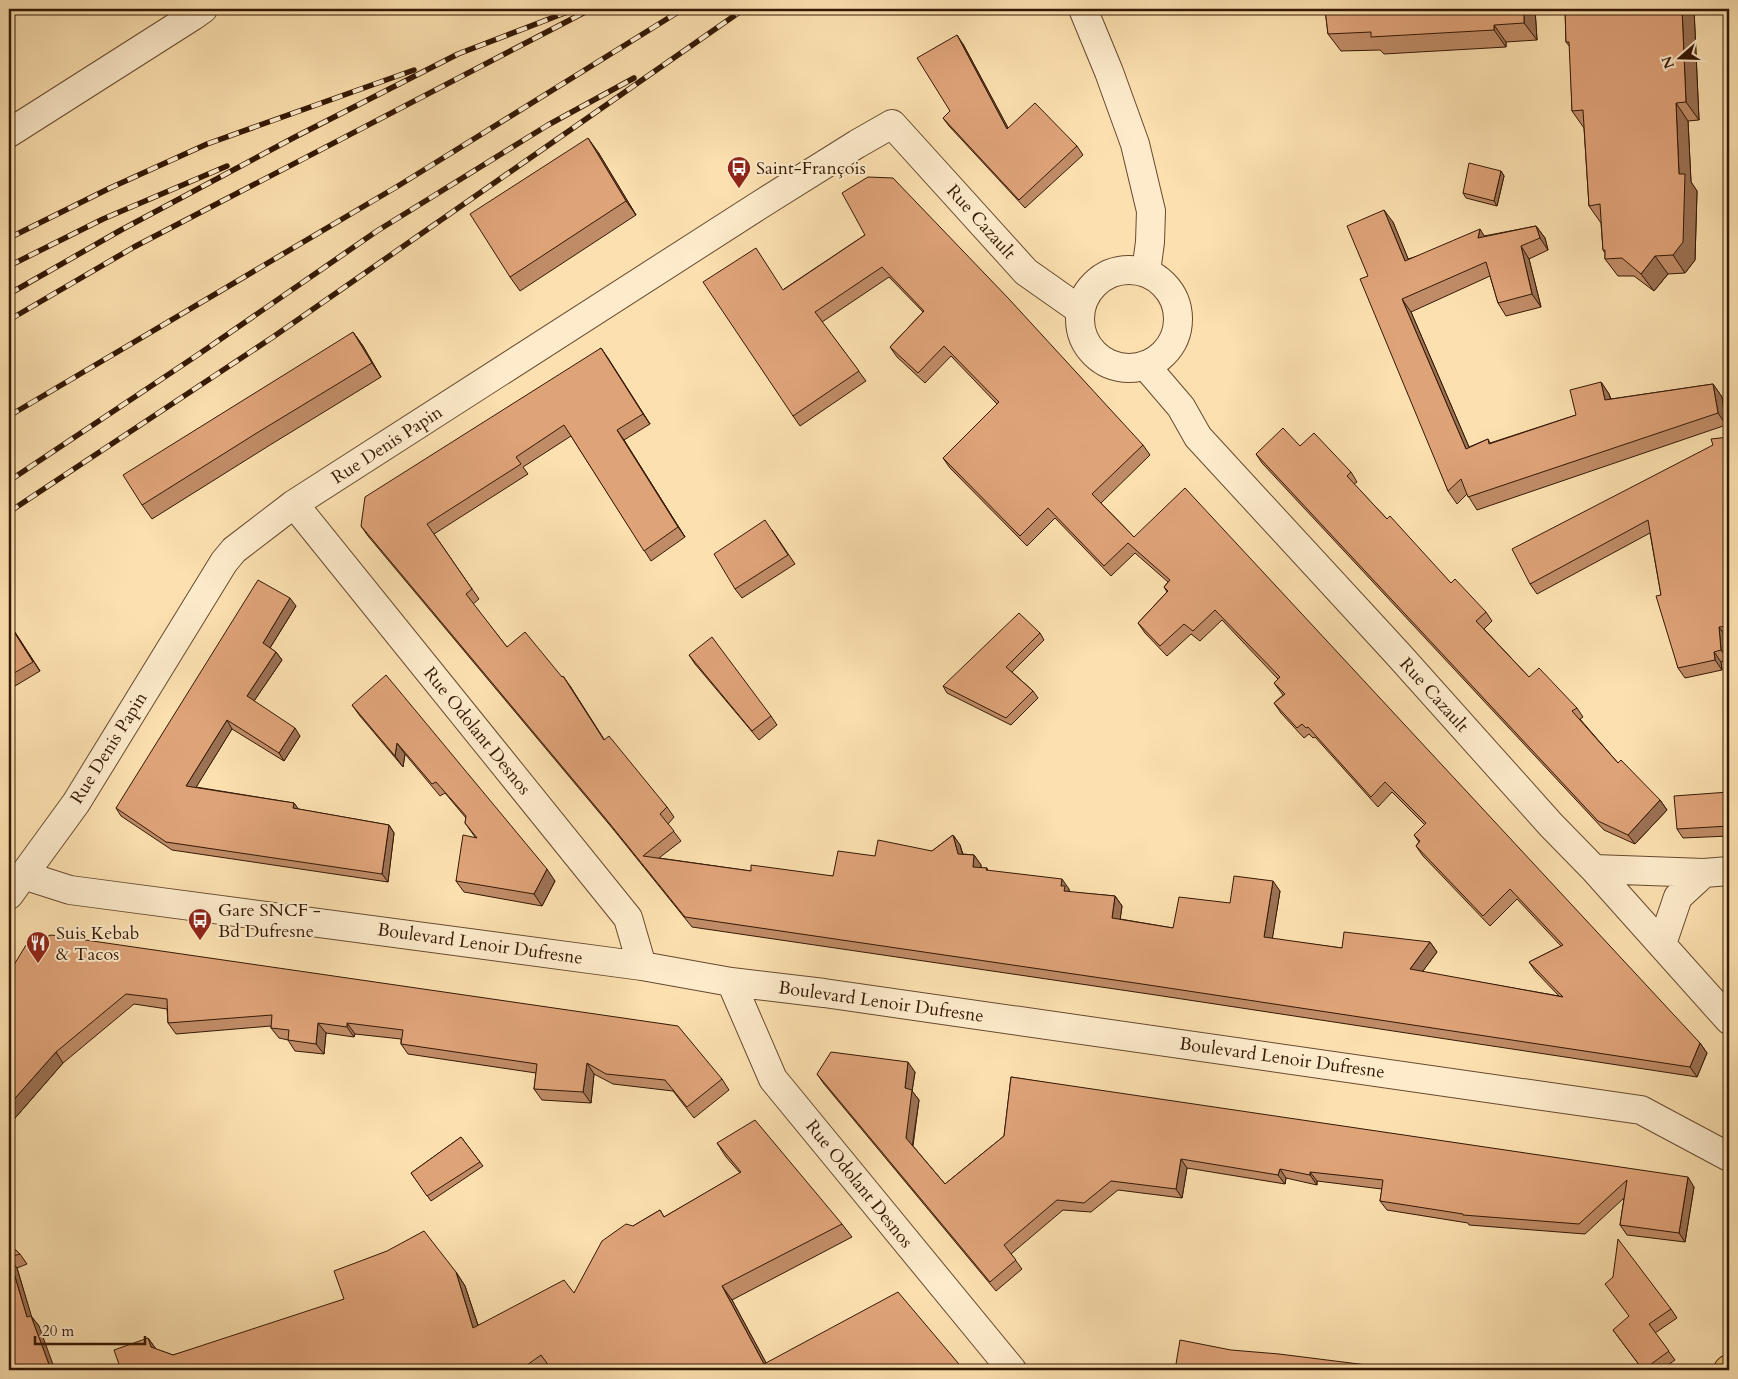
<svg xmlns="http://www.w3.org/2000/svg" width="1738" height="1379" viewBox="0 0 1738 1379" font-family="Cardo,serif">
<style>
.lines{fill:none;stroke-linecap:round;stroke-linejoin:round}
.minor-casing{stroke:#664a30;stroke-width:30}
.major-casing{stroke:#341805;stroke-width:30}
.minor{stroke:#fdebcb;stroke-width:28}
.major{stroke:#eec078;stroke-width:28}
.rail-casing{stroke:#341805;stroke-width:5.5}
.rail{stroke:#fdebcb;stroke-width:4;stroke-dasharray:11;stroke-linecap:butt}
.wall{fill:#c08c67;stroke:#341805}
.shaded-wall{fill:#9c7254;stroke:#341805}
.building{fill:#dfa378;stroke:#341805}
.labels{text-anchor:middle;dominant-baseline:central;stroke-width:4;stroke-linejoin:round;paint-order:stroke}
.poi-label{font-size:18px;fill:#341805;stroke:#fdebcb;text-anchor:start}
.street-label{font-size:18px;fill:#341805;stroke:#fdebcb}
</style>
<rect width="100%" height="100%" fill="#fce0af"/>
<filter id="stains"><feTurbulence type="fractalNoise" baseFrequency=".004" numOctaves="4"/><feColorMatrix values="0 0 0 0 .2 0 0 0 0 .09 0 0 0 0 .02 0 0 0 .5 -.17"/></filter>
<radialGradient id="worn" r=".72"><stop offset=".6" stop-color="#630" stop-opacity="0"/><stop offset="1" stop-color="#630" stop-opacity=".3"/></radialGradient>
<g class="lines">
<g class="minor-casing">
<path id="minor" d="M1083,9l26,63 26,72 16,67 -1,31 -4,30
M9,133l184,-117 10,-7
M1080 319a49 49 0 1 1 98 0a49 49 0 1 1-98 0Z
M1145,365l36,42 17,30 199,216 154,172 43,44 135,151
M294,504l334,414 14,48
M1594,869l110,4 25,-2
M23,875l47,15 572,76 89,16 93,11 817,117 88,47
M9,895l67,-92 148,-241 10,-12 60,-46 464,-298 99,-62 35,-20 134,148 54,38
M1662,944l16,-47 26,-24
M731,982l42,97 239,291"/>
</g>
<g class="major-casing">
<path id="major" d="M1728,1370l1,-1"/>
</g>
<use href="#minor" class="minor"/>
<use href="#major" class="major"/>
<g class="rail-casing">
<path id="rail" d="M9,238l101,-50 97,-44 207,-74
M9,266l94,-47 124,-53
M9,294l112,-64 174,-93 163,-83 117,-45
M9,320l125,-73 457,-238
M9,416l389,-230 285,-177
M9,481l190,-127 178,-123 171,-106 86,-47
M9,512l264,-175 471,-328"/>
</g>
<use href="#rail" class="rail"/>
</g>
<path class="wall" d="M1325,9h210l2,31 -31,2v5l-122,7 -4,-4 -39,1 -13,-17z
M1565,9h129l5,111 -11,1 3,61 6,9 -2,69 -10,13 -17,1 -14,17 -20,-15h-16l-13,-17v-6l-2,-3 -2,-27 -12,-17 -5,-78 -12,-17 -2,-64 -4,-5z
M963,44l45,84 69,18 6,9 -58,53 -76,-82 -6,-8 7,-7z
M598,152l38,63 -116,76 -10,-14z
M1501,171l3,5 -7,30 -31,-8 -3,-5z
M1393,222l15,37 76,-23 52,-10 9,12 3,12 -19,9 12,48 -35,9 -8,-13 -8,-27 -79,36 58,135 19,-8 2,4 86,-28 25,-33 8,12 2,5 102,-15 9,13 4,28 -249,85 -10,-16 -10,10 -9,-13 -80,-215z
M865,235l278,210 7,10 -49,48 33,34 566,506 7,10 -10,24 -548,-83 -457,-67 -79,-98 -245,-293 -7,-10 240,-178 49,76 -26,16 61,97 -34,24 -80,-125 -48,31 5,7 -94,60 45,65 -6,5 34,43 55,30 8,9 34,54 63,67 7,10 -6,7 13,17 -22,17 92,13 82,5 42,-20 57,-5 21,-16 7,10 3,9 11,1 7,10v3h6l1,3 81,18v3l46,4 7,10 -2,13 53,9 57,-25 50,-12 -8,48 70,9 88,-6 7,10 -15,20 137,24 -23,-24 -7,-10 32,-16 -44,-47 -27,27 -67,-70 -7,-10 3,-4 -5,-7 11,-10 -33,-33 -14,15 -63,-70 -2,1 -4,-4 -5,4 -23,-25 -7,-10 9,-8 -9,-12 4,-4 -56,-59 -22,21 -9,-7 -24,22 -22,-23 -7,-10 29,-31 -3,-5 4,-5 -33,-29 -24,23 -56,-58 -28,28 -77,-78 -7,-10 54,-54 -46,-48 -26,27 -28,-26 -7,-10 33,-35 -34,-35 -67,45 44,59 -66,45 -7,-10 -9,-127z
M353,332l10,14 18,31 -111,68 -118,74 -10,-14z
M1729,437v200h-3l2,23 -7,2 1,8 -37,8 -7,-10 -17,-73 -11,-62 -113,61 -7,-10z
M1300,446l51,26 6,10 -3,2 33,35 64,64 35,29 6,9 -8,8 45,48 48,31 6,9 -3,2 38,44 42,37 7,10 -32,34 -31,-14 -342,-367 -6,-9z
M772,530l23,34 -53,34 -7,-9z
M296,606l-26,42 6,4 6,8 -28,41 46,35 -16,25 -52,-32 -36,58 98,16 4,6 91,16 5,8 -6,49 -216,-32 -51,-34 -5,-8z
M9,623l31,48 -25,15 -6,-10z
M1040,633l4,7 -32,32 21,19 5,7 -27,27 -64,-32 -4,-7z
M689,655l82,61 6,9 -18,15 -64,-76z
M352,705l203,176 -13,25 -78,-14 -8,-11 19,-44 -10,-14 1,-5 -21,-25 -5,3 -35,-42 -2,13 -43,-51z
M1729,792v44l-46,2 -6,-9z
M26,945l696,134 7,11 -35,28 -21,-27 -60,-7 -19,-10 -3,29 -49,-3 -8,-11 2,-16 -128,-19 -7,-10v-5l-46,-5 -1,3 -28,-4 -2,21 -29,-3 -7,-11 -9,-2 -8,-10v-2l-95,8 -8,-11 -1,-14 -33,-5 -71,59 -54,62 2,-136z
M915,1072l-3,19 7,9 -6,46 32,38 59,-48 7,-59 683,110 -9,55 -58,-7 -7,-10 4,-27 -39,36 -116,-9 -1,-2 -81,-13 -7,-9 2,-12 -65,-8v4l-31,-7 -1,6 -98,-16 -5,30 -64,-8 -27,22 -28,-2 -52,44 11,15 -26,22 -172,-207 -7,-10z
M461,1137l22,29 -52,35 -20,-28z
M717,1143l125,81 10,13 -120,63 34,63 198,7 -414,-2 -2,2h-427l27,-32 8,11 17,6 283,-83 9,14 13,39 96,-32 59,-67 27,-16 4,7 76,-44 -14,-16z
M9,1244l11,10 7,10 -10,4 14,48 8,10 -30,44z
M1671,1309l6,9 -22,15 20,27 -14,10h-18l-30,-40z"/>
<path class="shaded-wall" d="M1524,9h11l2,31 -13,-17z
M1682,9h12l5,111 -13,-18z
M1494,25l12,17v5l-12,-17z
M957,35l6,9 50,93 -6,-8z
M1676,103l12,18 3,61 6,9 -2,69 -10,13 -12,-18 6,-81z
M588,138l10,14 38,63 -10,-14z
M1501,171l3,5 -7,30 -3,-5z
M1384,210l9,12 21,51 -9,-12z
M1536,226l9,12 3,12 -8,-12z
M1480,229l8,13 -10,-4z
M1521,246l8,13 12,48 -9,-13z
M1655,256l13,18 -14,17 -13,-17z
M1402,299l9,13 64,149 -9,-12z
M353,332l10,14 18,31 -9,-14z
M601,348l7,10 42,66 -7,-10z
M1601,382l8,12 5,19 -9,-13z
M1713,384l9,13 4,28 -8,-12z
M617,430l7,10 61,97 -7,-10z
M290,598l6,8 -28,45 -5,-8z
M9,623l31,48 -31,-47z
M1719,627l7,10 2,23 -7,-10z
M276,652l6,8 -30,44 -5,-8z
M1714,652l7,10 1,8 -7,-10z
M563,676l7,10 41,64 -7,-10z
M227,720l5,9 -40,65 -6,-8z
M295,728l5,8 -16,25 -5,-8z
M397,743l8,11 -2,13 -8,-11z
M1660,800l7,10 -32,34 -7,-9z
M294,803l6,8 -7,-3z
M389,825l5,8 -6,49 -6,-8z
M953,835l7,10 5,19 -7,-10z
M974,855l7,10 -1,12 -7,-10z
M547,869l8,12 -13,25 -8,-12z
M1062,879l7,10v2l3,5 -1,5 -10,-15z
M1273,881l7,10 -9,56 -7,-10z
M1115,896l7,10 -3,22 -7,-10z
M1430,942l7,10 -20,27 -7,-10z
M318,1023l8,10 -2,21 -8,-10z
M347,1023l8,11 -1,3 -7,-10z
M1700,1043l7,10 -10,24 -7,-10z
M56,1052l7,11 -54,62v-20z
M908,1062l7,10 -3,19 7,9 -7,48 -6,-10 -1,-50z
M587,1063l7,11 -3,29 -8,-11z
M1181,1159l6,9 -5,30 -6,-9z
M1280,1169l6,9 -1,6 -7,-9z
M1310,1172l7,9v4l-7,-10z
M1688,1177l6,10 -9,55 -6,-9z
M9,1257l8,11 18,60 -8,-11z
M456,1272l9,14 18,55 -10,-13z
M722,1286l10,14 38,70 -6,-6z
M31,1316l8,10 16,44h-4z
M148,1338l10,14 -7,-5z"/>
<path class="building" d="M1325,9h199v14l-30,2v5l-123,7v-5l-43,2z
M1565,9h117l4,93 -10,1 3,71h6l-2,68 -10,13 -18,1 -14,18 -19,-16 -17,1v-9h-2l-3,-46 -11,2 -6,-96 -11,1 -3,-69h-3z
M957,35l50,94 28,-26 42,43 -58,54 -76,-82 7,-7 -33,-53z
M588,138l38,63 -116,76 -40,-63z
M1469,163l32,8 -7,30 -31,-8z
M868,177l25,1 116,121 134,146 -51,49 42,43 51,-49 515,555 -10,24 -548,-83 -457,-67 -79,-98 -245,-293 4,-29 236,-149 42,66 -26,16 61,97 -34,24 -80,-126 -48,32 5,7 -94,60 45,65 -6,5 41,53 18,-15 37,45 1,-1 41,64 5,-4 58,71 -7,7 14,17 -31,25 108,15v-6l82,11 5,-25 37,5 3,-16 54,11 21,-16 5,19 16,1 -1,12 14,1 -1,2 76,9 -1,7h4l-1,5 51,5 -3,22 61,10 6,-31 51,6 4,-27 39,5 -9,56 78,11 2,-16 86,10 -20,27 153,28 -34,-35 34,-17 -53,-56 -27,27 -67,-70 4,-5 -6,-6 12,-12 -41,-41 -14,15 -63,-70 -2,1 -4,-4 -5,4 -23,-25 11,-9 -11,-11 6,-6 -65,-67 -22,21 -9,-7 -24,22 -22,-23 30,-32 -4,-4 6,-7 -42,-37 -24,23 -56,-58 -28,28 -77,-78 56,-56 -55,-56 -26,27 -28,-26 34,-36 -42,-44 -67,45 44,59 -66,45 -90,-134 53,-34 27,42 82,-55 -23,-42z
M1384,210l21,51 75,-32 -2,9 58,-12 4,12 -19,8 11,48 -34,9 -12,-41 -84,37 64,150 22,-10 1,5 87,-29 -6,-25 31,-8 4,18 108,-16 5,29 -250,84 -7,-18 -13,12 -88,-212 8,-3 -21,-50z
M353,332l19,31 -112,68 -118,74 -19,-30z
M1283,428l17,18 14,-13 37,39 -4,4 40,43 3,-3 61,67 4,-4 31,33 -10,9 53,56 10,-9 38,40 -5,3 46,52 3,-3 39,40 -32,35 -30,-14 -342,-367z
M1729,437v189l-10,1 2,23 -7,2 1,8 -37,8 -22,-72 5,-1 -13,-75 -118,64 -18,-35 201,-104 -2,-6z
M765,520l23,35 -53,34 -21,-35z
M258,580l32,18 -27,45 13,9 -29,44 48,32 -16,25 -52,-33 -41,66 108,17 -1,5 96,17 -7,49 -216,-32 -50,-34z
M1019,613l21,20 -34,34 27,24 -27,27 -63,-32z
M9,624l24,38 -24,14z
M712,637l59,79 -19,15 -63,-76z
M386,675l161,194 -13,25 -78,-13 7,-46 14,3 -12,-15 1,-7 -30,-34 -4,2 -35,-41 -2,13 -43,-51z
M1729,792v34l-52,3 -3,-33z
M51,935l627,91 44,53 -35,28 -22,-27 -59,-6 -19,-11 -4,29 -49,-3 3,-25 -136,-20 2,-14 -56,-7v4l-29,-4 -2,21 -28,-4 1,-10 -18,-2 1,-13 -104,8 -1,-24 -41,-5 -70,58 -47,53v-113l2,-4 -2,-3v-12l17,-28z
M1729,960v9l-4,-5z
M831,1052l77,10 -3,26 7,2 -6,48 39,46 59,-48 7,-59 677,100 -9,56 -59,-8 7,-45 -48,44 -116,-9v-1l-83,-13 3,-21 -73,-8v3l-30,-6 -2,6 -97,-16 -5,30 -65,-8 -27,22 -27,-3 -53,45 12,15 -26,22 -173,-208z
M755,1120l87,104 -120,62 42,78 134,-72 66,78h-412l-11,-15 -21,15h-399l-7,-20 34,-12 3,9 22,8 171,-56 -10,-28 53,-20 37,-20 32,41 17,56 91,-48 10,13 28,-52 24,-17 7,2 27,-16 4,7 77,-45 -24,-29z
M461,1137l19,25 -53,34 -16,-23z
M1618,1239l53,70 -22,15 20,27 -26,19 -30,-40 16,-14 -24,-32 8,-7z
M9,1244l11,10 -11,3 18,60 4,-1 20,54h-42z
M1180,1340l51,10 48,4 112,14 1,2h-217z"/>
<defs>
<g id="bus-pin" transform="scale(1.25)"><path d="M0 17L-7.5 6A9.5 9.5 0 1 1 7.5 6Z" fill="#8f2418" stroke="#fdebcb"/><path d="M-5-6H5V4H4V6H2V4H-2V6H-4V4H-5ZM-3.5-4V0h7V-4ZM-3.5 1.2v1.5H-2V1.2ZM2 1.2v1.5H3.5V1.2Z" fill="#fff"/></g>
<g id="restaurant-pin" transform="scale(1.25)"><path d="M0 17L-7.5 6A9.5 9.5 0 1 1 7.5 6Z" fill="#8f2418" stroke="#fdebcb"/><path d="M-5-6h1v4h1v-4h1v4h1v-4h1v5L-1.5 .5V6h-2V.5L-5-1ZM5-6V6H3V1.5H1.5Q1.5-4 5-6Z" fill="#fff"/></g>
</defs>
<g fill-rule="evenodd">
<use href="#bus-pin" x="739" y="168"/>
<use href="#bus-pin" x="200" y="920"/>
<use href="#restaurant-pin" x="38" y="943"/>
</g>
<g class="labels">
<g class="poi-label">
<text x="756" y="168">Saint-François</text>
<text x="218" y="910">Gare SNCF -<tspan x="218" dy="21">Bd Dufresne</tspan></text>
<text x="56" y="933">Suis Kebab<tspan x="56" dy="21">&amp; Tacos</tspan></text>
</g>
<g class="street-label">
<text transform="translate(981 222) rotate(48)">Rue Cazault</text>
<text transform="translate(387 445) rotate(-33)">Rue Denis Papin</text>
<text transform="translate(1434 695) rotate(48)">Rue Cazault</text>
<text transform="translate(477 731) rotate(51)">Rue Odolant Desnos</text>
<text transform="translate(109 748) rotate(-58)">Rue Denis Papin</text>
<text transform="translate(480 944) rotate(8)">Boulevard Lenoir Dufresne</text>
<text transform="translate(881 1002) rotate(8)">Boulevard Lenoir Dufresne</text>
<text transform="translate(1282 1058) rotate(8)">Boulevard Lenoir Dufresne</text>
<text transform="translate(859 1184) rotate(51)">Rue Odolant Desnos</text>
</g>
</g>
<rect width="1738" height="1379" fill="none" stroke="#fce0af" stroke-width="30"/>
<rect x="10" y="10" width="1718" height="1359" fill="none" stroke="#341805" stroke-width="2.5"/>
<rect x="15" y="15" width="1708" height="1349" fill="none" stroke="#341805"/>
<g transform="translate(1680 58) rotate(250)" stroke="#fdebcb" stroke-width="4" paint-order="stroke">
<path d="M0-4L9 19L0 12L-9 19Z" fill="#341805"/>
<text y="-8" font-size="14" font-weight="bold" text-anchor="middle" fill="#341805">N</text>
</g>
<path d="M35 1336v8h110v-8" fill="none" stroke="#341805" stroke-width="2.5"/>
<text x="42" y="1336" font-size="15" fill="#341805" stroke="#fdebcb" stroke-width="4" paint-order="stroke">20 m</text>
<rect width="100%" height="100%" filter="url(#stains)"/>
<rect width="100%" height="100%" fill="url(#worn)"/>
</svg>
